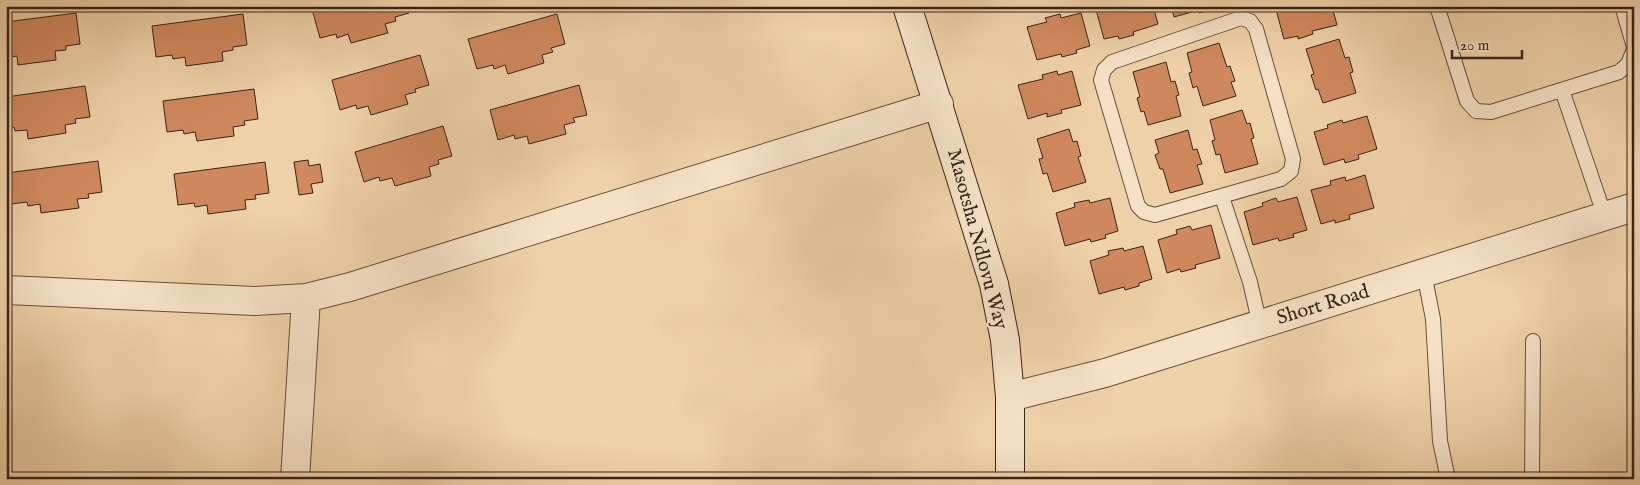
<svg xmlns="http://www.w3.org/2000/svg" width="1640" height="485" viewBox="0 0 1640 485" font-family="'IM FELL English',serif">
<style>
.building{fill:#d0895d;stroke:#39231a}
.lines{fill:none;stroke-linecap:round;stroke-linejoin:round}
.lane-casing{stroke:#674f3e;stroke-width:16}
.street-casing{stroke:#674f3e;stroke-width:30}
.secondary-casing{stroke:#39231a;stroke-width:30}
.lane{stroke:#f5e2c6;stroke-width:14}
.street{stroke:#f5e2c6;stroke-width:28}
.secondary{stroke:#f5e2c6;stroke-width:28}
.labels{text-anchor:middle;dominant-baseline:central;stroke-width:4.5;stroke-linejoin:round;paint-order:stroke}
.street-label{font-size:20px;fill:#39231a;stroke:#f5e2c6}
</style>
<rect width="100%" height="100%" fill="#f0d2a8"/>
<filter id="stains"><feTurbulence type="fractalNoise" baseFrequency=".004" numOctaves="4"/><feColorMatrix values="0 0 0 0 .2 0 0 0 0 .09 0 0 0 0 .02 0 0 0 .5 -.17"/></filter>
<radialGradient id="worn" r=".72"><stop offset=".6" stop-color="#630" stop-opacity="0"/><stop offset="1" stop-color="#630" stop-opacity=".3"/></radialGradient>
<path class="building" d="M320,6h87l2,7 -14,4 1,4 -11,3 3,9 -37,10 -3,-9 -11,4 -1,-4 -16,4 -8,-29z
M1095,6h58l5,18 -25,8 1,3 -15,4 -1,-3 -14,3z
M1171,6h43v3l-15,4v-3l-25,7z
M1275,6h57l5,19 -25,6 1,3 -15,5v-3l-14,3z
M76,13l4,31 -14,2v4l-11,1 1,9 -38,5 -1,-9 -11,2v-36z
M1081,13l9,33 -14,4 1,3 -15,4 -1,-3 -24,6 -10,-33 20,-5 -2,-4 15,-4 1,4z
M243,14l4,31 -14,2v3l-11,2 1,9 -37,5 -1,-9 -12,2 -1,-4 -16,2 -4,-31z
M557,14l8,30 -14,4 2,4 -11,3 2,8 -36,11 -3,-9 -11,4 -1,-4 -16,4 -9,-30z
M1339,39l6,19 4,-1 4,15 -3,1 6,20 -33,10 -5,-14 -2,1 -5,-15 3,-1 -8,-25z
M1219,43l8,24 3,-1 5,15 -4,1 5,14 -33,10 -6,-20 -4,2 -4,-15 3,-1 -5,-19z
M420,55l9,30 -14,4 1,3 -11,3 3,9 -37,11 -3,-9 -11,3 -1,-4 -16,5 -8,-30z
M1166,62l5,20 4,-1 4,14 -3,1 5,20 -33,9 -4,-14 -3,1 -4,-14 3,-1 -7,-25z
M1057,71l1,4 14,-4 9,34 -20,5 1,3 -15,4v-4l-19,6 -10,-34 25,-6 -1,-4z
M579,85l8,30 -14,3 2,4 -11,3 2,9 -37,10 -2,-8 -12,3 -1,-4 -16,5 -8,-30z
M85,86l5,31 -15,2 1,4 -11,2 1,8 -38,6 -1,-9 -12,1 -1,-4 -8,1v-31z
M254,89l4,30 -14,2 1,4 -12,2 1,9 -37,5 -2,-9 -11,2 -1,-4 -16,2 -4,-31z
M1242,110l5,14 3,-1 4,15 -3,1 7,25 -33,9 -5,-19 -4,1 -4,-14 3,-1 -5,-20z
M1367,116l10,33 -19,6 1,4 -14,4 -1,-4 -20,6 -10,-33 14,-4 -1,-3 15,-5 1,3z
M443,126l9,30 -14,4 1,4 -10,3 2,9 -36,10 -3,-8 -12,3 -1,-4 -15,5 -9,-30z
M1069,129l4,13 4,-1 4,15 -3,1 8,25 -33,10 -6,-19 -4,1 -4,-15 4,-1 -6,-19z
M1188,130l5,20 4,-1 5,15 -5,1 6,19 -33,9 -7,-24h-3l-5,-14 4,-2 -4,-13z
M308,160l1,6 11,-2 3,18 -12,2 2,9 -14,2 -5,-33z
M98,161l4,31 -14,2 1,4 -12,1 2,9 -38,5 -1,-9 -12,2 -1,-4 -16,2 -4,-31z
M265,162l4,31 -14,2 1,4 -11,1 1,9 -38,5 -1,-9 -12,2 -1,-4 -16,2 -4,-31z
M1365,175l9,33 -25,7 1,4 -15,4v-3l-14,4 -10,-34 20,-5 -1,-4 15,-4 1,4z
M1297,197l10,33 -14,4 1,3 -15,4 -1,-3 -25,7 -9,-33 19,-6 -1,-3 14,-5 2,4z
M1110,198l8,33 -13,4 1,3 -15,4 -1,-3 -25,7 -9,-33 19,-6 -1,-4 15,-3 1,3z
M1211,225l9,33 -25,7 1,3 -15,4 -1,-3 -13,4 -9,-33 19,-6 -1,-4 14,-4 2,4z
M1143,246l9,33 -13,4v3l-14,4 -1,-3 -25,7 -9,-33 19,-6 -1,-4 15,-3 1,3z"/>
<g class="lines">
<g class="lane-casing">
<path id="lane" d="M1437,6l30,95 9,10 15,1 128,-40 9,-8 6,-15
M1622,6l12,41
M1241,18l9,3 6,8 37,130 -2,12 -10,8 -126,36 -11,-3 -6,-6 -37,-126 3,-10 8,-8z
M1562,90l43,127
M1222,197l28,85 10,43
M1424,273l9,46 7,122 8,38
M1532,479l1,-138"/>
</g>
<g class="street-casing">
<path id="street" d="M6,290l249,11 51,-3 44,-11 589,-183
M1010,397l95,-24 529,-166
M295,479l11,-181"/>
</g>
<g class="secondary-casing">
<path id="secondary" d="M907,6l87,278 11,56 5,57v82"/>
</g>
<use href="#lane" class="lane"/>
<use href="#street" class="street"/>
<use href="#secondary" class="secondary"/>
</g>
<g class="labels">
<g class="street-label">
<text transform="translate(977 239) rotate(75)">Masotsha Ndlovu Way</text>
<text transform="translate(1323 305) rotate(-17)">Short Road</text>
</g>
</g>
<rect width="1640" height="485" fill="none" stroke="#f0d2a8" stroke-width="25"/>
<rect x="8" y="8" width="1625" height="470" fill="none" stroke="#39231a" stroke-width="2.5"/>
<rect x="12" y="12" width="1615" height="460" fill="none" stroke="#39231a"/>
<path d="M1452 50v8h70v-8" fill="none" stroke="#39231a" stroke-width="2.5"/>
<text x="1460" y="50" font-size="15" fill="#39231a" stroke="#f5e2c6" stroke-width="4" paint-order="stroke">20 m</text>
<rect width="100%" height="100%" filter="url(#stains)"/>
<rect width="100%" height="100%" fill="url(#worn)"/>
</svg>
